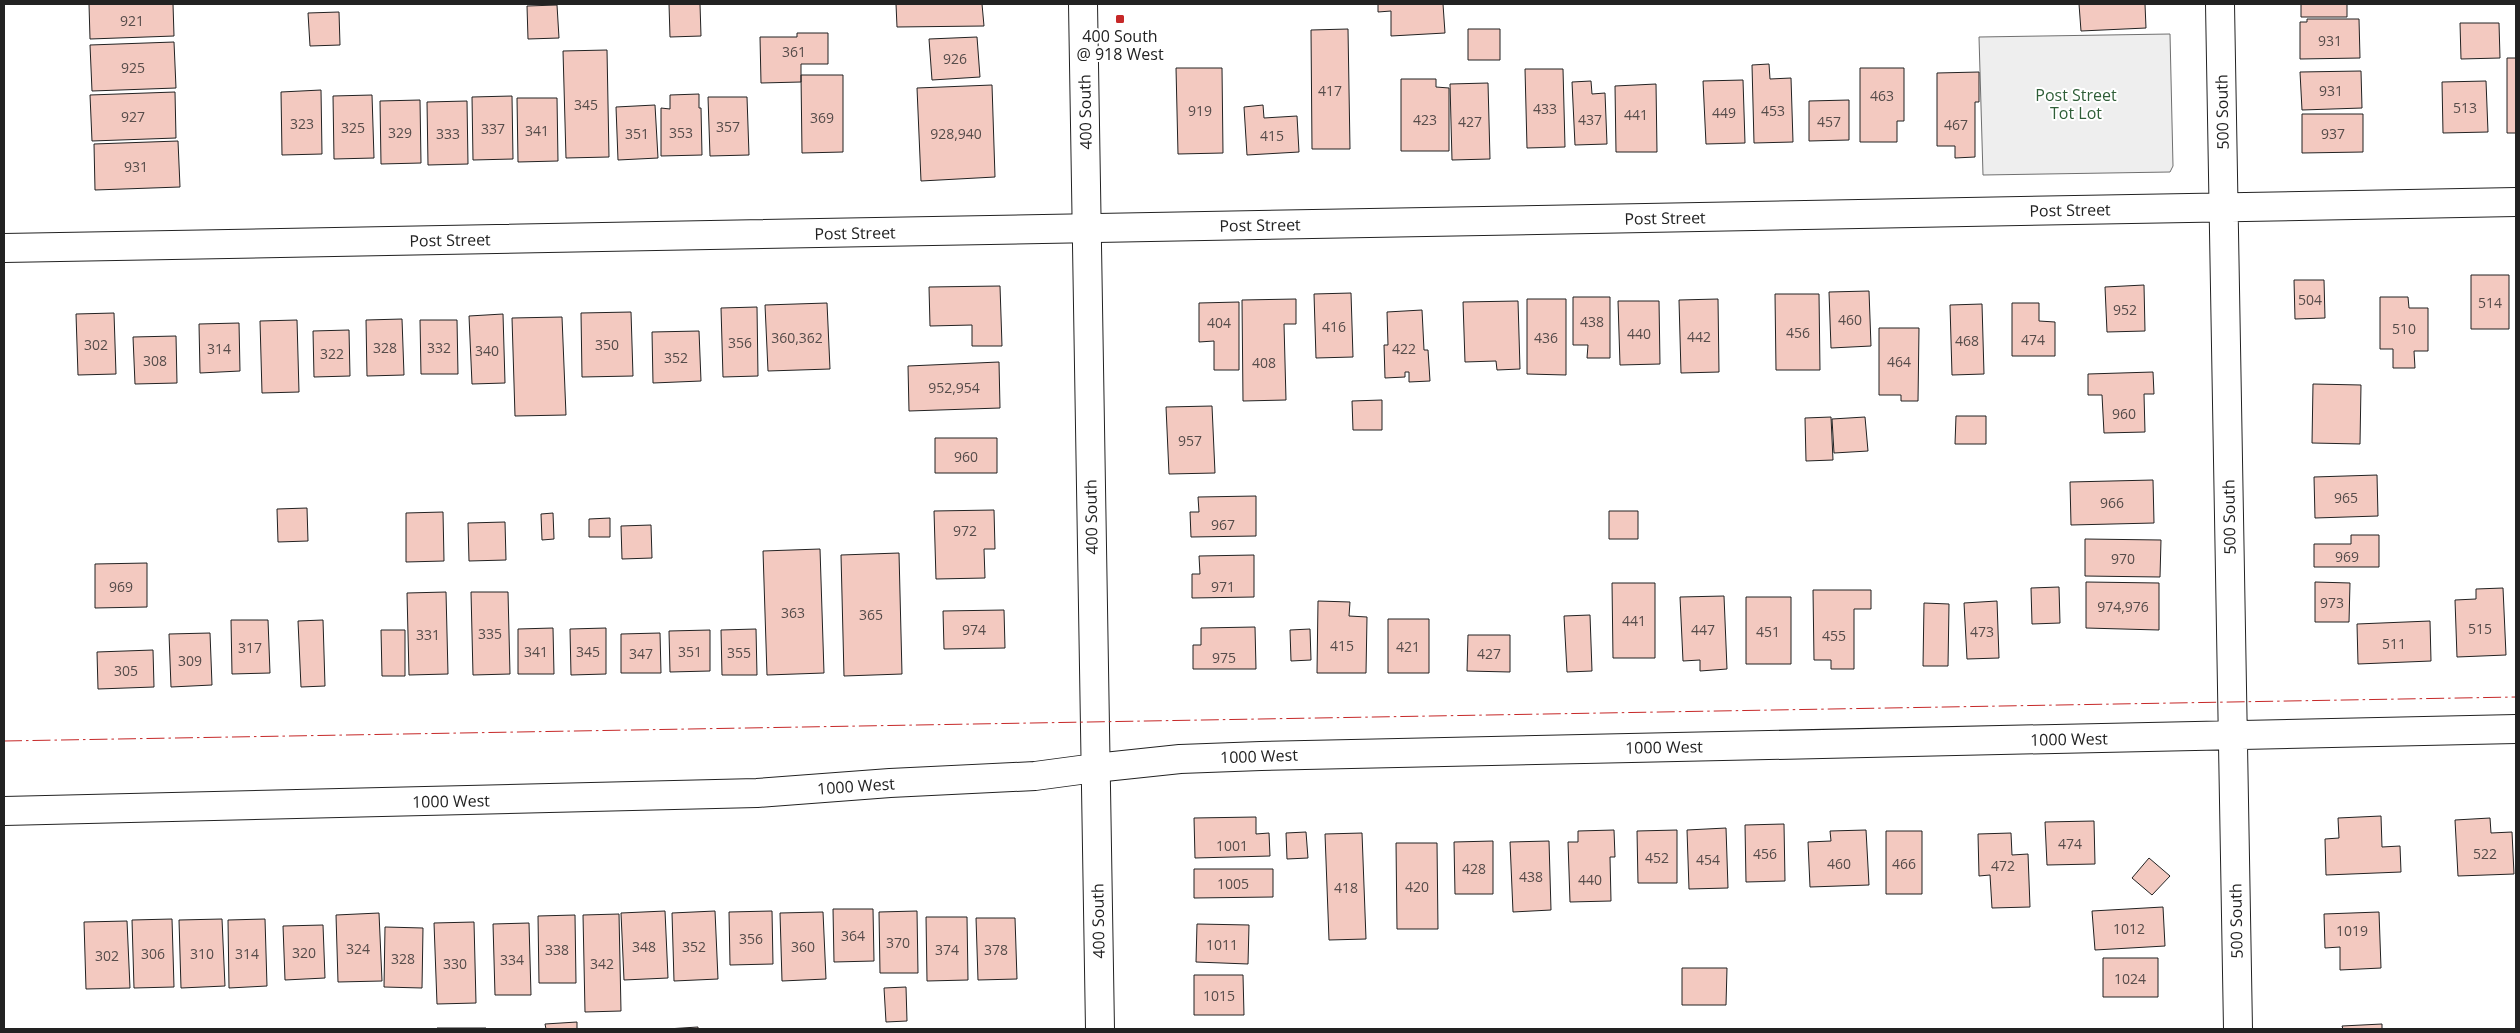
<svg xmlns="http://www.w3.org/2000/svg" width="2520" height="1033" viewBox="0 0 2520 1033" font-family="'Open Sans',sans-serif">
<style>
.green{fill:#eee;stroke:#6f6f6f}
.building{fill:#f3c9c0;stroke:#222}
.lines{fill:none;stroke-linecap:round;stroke-linejoin:round}
.street-casing{stroke:#222;stroke-width:30}
.secondary-casing{stroke:#222;stroke-width:30}
.street{stroke:#fff;stroke-width:28}
.secondary{stroke:#fff;stroke-width:28}
.power{stroke:#c62828;stroke-width:1;stroke-dasharray:18 4 2.5 4;stroke-linecap:butt}
.poi-dot{fill:#c62828;stroke:#fff;stroke-width:2}
.labels{text-anchor:middle;dominant-baseline:central;stroke-width:4;stroke-linejoin:round;paint-order:stroke}
.number-label{font-size:14px;fill:#564c4a}
.poi-label{font-size:16px;fill:#222;stroke:#fff}
.park-label{font-size:16px;fill:#2f5e38;stroke:#fff}
.street-label{font-size:16px;fill:#222;stroke:#fff}
</style>
<rect width="100%" height="100%" fill="#fff"/>
<path class="green" d="M2170,34l3,132 -3,6 -187,3 -4,-138z"/>
<path class="building" d="M89,4h84l1,32 -84,3z
M669,4h31l1,32 -31,1z
M896,4h86l2,22 -87,1z
M1378,4h65l2,29 -54,3v-25l-13,1z
M2079,4h66l1,24 -65,3z
M2301,4h46v13h-46z
M557,5l2,33 -31,1 -1,-33z
M339,12l1,33 -30,1 -2,-33z
M2307,19h52l1,39 -60,1v-37h7z
M2460,23h39l1,35 -39,1z
M1348,29l2,120h-38l-1,-119z
M1468,29h32v31h-32z
M797,33h31v31h-27v18l-40,1 -1,-46h37z
M977,37l3,40 -48,3 -3,-41z
M174,42l2,46 -84,3 -2,-46z
M607,50l2,107 -43,1 -3,-107z
M2507,58h9v75h-9z
M1769,64l1,15 21,-1 2,64 -39,1 -2,-78z
M1176,68h46l1,85 -45,1z
M1860,68h44v53h-7v21h-37z
M1525,69h38l2,78 -38,1z
M2361,71l1,37 -60,2 -2,-38z
M1979,72v30h-4v55l-20,1v-12h-18v-73z
M801,75h42v77l-41,1z
M1401,79h35v8l13,1v63h-48z
M1743,80l2,63 -39,1 -3,-63z
M1591,81l1,13 13,-1 2,51 -32,1 -3,-63z
M2486,81l2,51 -45,1 -1,-51z
M1488,83l2,76 -38,1 -2,-76z
M1656,84l1,68h-41l-1,-66z
M992,85l3,92 -74,4 -4,-93z
M321,90l1,64 -40,1 -1,-63z
M175,92l1,46 -84,3 -2,-46z
M699,94v14h2l1,47 -41,1v-48l9,1v-14z
M372,95l2,63 -40,1 -1,-63z
M512,96l1,63 -40,1 -1,-63z
M708,97h39l2,58 -39,1z
M517,98h40l1,63 -40,1z
M420,100l1,63 -40,1 -1,-63z
M1849,100v40l-40,1v-40z
M467,101l1,63 -40,1 -1,-63z
M655,105l3,53 -40,2 -2,-53z
M1263,105l1,13 33,-2 2,36 -52,3 -3,-48z
M2302,114h61v38l-61,1z
M178,141l2,46 -85,3 -1,-46z
M2471,275h38v54h-38z
M2294,280h30l1,38 -30,1z
M2144,285l1,46 -38,1 -2,-45z
M1000,286l2,60h-30v-21l-42,1 -1,-39z
M1869,291l2,55 -40,2 -2,-56z
M1351,293l2,64 -37,1 -2,-64z
M1775,294h44l1,76h-44z
M1573,297h37v61h-23l1,-13h-15z
M2380,297h28l1,11h19v43h-14l1,17h-22v-19h-13z
M1296,299v25h-12l2,76 -43,1 -1,-101z
M1527,299h39v76l-39,-1z
M1718,299l1,73 -38,1 -2,-73z
M1518,301l2,68 -23,1 -1,-9 -31,1 -2,-60z
M1618,301h41l1,63 -40,1z
M1239,302v68h-25v-29l-15,1v-39z
M827,303l3,66 -62,2 -3,-66z
M2012,303h27v18l16,1v34h-43z
M1982,304l2,70 -32,1 -2,-70z
M757,307l1,69 -35,1 -2,-69z
M1422,310l2,40h4l2,31 -21,1v-10h-4v5l-20,1 -1,-33h4l-1,-33z
M631,312l2,64 -51,1 -1,-64z
M114,313l2,61 -38,1 -2,-61z
M503,314l2,69 -33,1 -3,-68z
M562,317l4,98 -51,1 -3,-98z
M402,319l2,56 -37,1 -1,-56z
M297,320l2,72 -37,1 -2,-72z
M420,320h37l1,54h-37z
M239,323l1,48 -40,2 -1,-49z
M1879,328h40l-1,73h-17v-6h-22z
M349,330l1,46 -36,1 -1,-46z
M699,331l2,50 -48,2 -1,-51z
M176,336l1,47 -42,1 -2,-47z
M999,362l1,46 -91,3 -1,-45z
M2153,372l1,22h-10l1,38 -41,1 -2,-38h-14v-21z
M2313,384l48,1 -1,59 -48,-1z
M1382,400v30h-29l-1,-29z
M1212,406l3,67 -46,1 -3,-67z
M1956,416h30v28h-31z
M1831,417l2,43 -27,1 -1,-43z
M1865,417l3,34 -34,2 -2,-34z
M935,438h62v35h-62z
M2377,475l1,41 -63,2 -1,-41z
M2153,480l1,43 -83,2 -1,-43z
M1256,496v40l-65,1 -1,-25h9l-1,-15z
M307,508l1,33 -30,1 -1,-33z
M994,510l1,39h-11l1,29 -49,1 -2,-68z
M1609,511h29v28h-29z
M443,512l1,49 -38,1v-49z
M553,513l1,26 -12,1 -1,-26z
M610,518v19h-21v-18z
M505,522l1,38 -37,1 -1,-38z
M651,525l1,33 -30,1 -1,-33z
M2351,535h28v32h-65v-23h37z
M2085,539l76,1 -1,37 -75,-1z
M820,549l4,124 -57,2 -4,-124z
M899,553l3,121 -58,2 -3,-121z
M1254,555v42l-62,1v-24h8l-1,-18z
M147,563v44l-52,1v-44z
M2086,582l73,1v47l-73,-2z
M2315,582l35,1 -1,39h-34z
M1612,583h43v75h-42z
M2059,587l1,36 -28,1 -1,-36z
M2503,588l3,67 -49,2 -2,-57 21,-1v-10z
M1813,590h58v19h-17v60h-23v-9h-17z
M446,592l2,82 -39,1 -2,-82z
M471,592h37l2,82 -37,1z
M1724,596l3,73 -27,2v-11l-17,1 -3,-64z
M1746,597h45v67h-45z
M1318,601l32,1 -1,14 18,1 -1,56h-49z
M1997,601l2,57 -32,1 -3,-56z
M1924,603l25,1 -1,62h-25z
M1004,610l1,38 -61,1 -1,-38z
M1590,615l2,56 -25,1 -3,-56z
M1388,619h41v54h-41z
M231,620h37l2,53 -38,1z
M323,620l2,66 -24,1 -3,-66z
M2430,621l1,40 -73,3 -1,-40z
M1255,627l1,42h-63v-24h8v-17z
M553,628l1,46h-36v-45z
M606,628v46l-35,1 -1,-46z
M756,629l1,46h-35l-1,-45z
M1310,629l1,31 -20,1 -1,-31z
M381,630h24v46h-23z
M710,630v41l-40,1 -1,-41z
M210,633l2,52 -41,2 -2,-53z
M660,633l1,40h-40v-39z
M1468,635h42v37l-43,-1z
M153,650l1,37 -56,2 -1,-37z
M2381,816l1,31 18,-1 1,26 -75,3 -1,-36 14,-1 -1,-20z
M1256,817v17l13,-1 1,23 -75,2 -1,-40z
M2490,818l1,15 21,-1 2,42 -56,2 -3,-56z
M2094,821l1,43 -48,1 -2,-43z
M1784,824l1,57 -39,1 -1,-57z
M1726,828l2,60 -39,1 -2,-59z
M1614,830l1,27h-5l1,44 -41,1 -2,-60h10v-11z
M1677,830v53h-39l-1,-52z
M1866,830l3,55 -59,2 -2,-45 23,-1 -1,-10z
M1886,831h36v63h-36z
M1306,832l2,26 -21,1 -1,-26z
M1362,833l4,106 -37,1 -4,-106z
M2011,833l1,22 16,-1 2,53 -38,1 -2,-33 -11,1 -1,-42z
M1493,841v53h-38l-1,-52z
M1549,841l2,69 -38,2 -3,-70z
M1396,843h41l1,86h-41z
M2149,858l21,18 -18,19 -20,-17z
M1194,869h79v28l-79,1z
M2163,907l2,39 -70,4 -3,-39z
M833,909h40l1,52 -40,1z
M665,911l3,67 -44,2 -3,-67z
M715,911l3,68 -44,2 -2,-68z
M772,911l1,53 -43,1 -1,-53z
M917,911l1,62h-38l-1,-61z
M823,912l3,67 -44,2 -2,-68z
M2379,912l2,56 -41,2v-23l-15,1 -1,-34z
M379,913l3,68 -44,1 -2,-67z
M619,914l2,97 -36,1 -2,-97z
M575,915l1,68h-37l-1,-67z
M926,917h41l1,63 -41,1z
M976,918h39l2,61 -39,1z
M172,919l2,68 -40,1 -2,-68z
M222,919l3,67 -44,2 -2,-68z
M265,919l2,67 -38,2 -1,-68z
M127,921l3,67 -44,1 -2,-67z
M474,922l2,81 -39,1 -3,-81z
M529,923l2,72h-36l-2,-71z
M1197,924l52,1 -1,39 -52,-2z
M323,925l2,53 -40,2 -2,-54z
M385,927l38,1 -1,60 -38,-1z
M2103,958h55v39h-55z
M1682,968h45l-1,37h-44z
M1194,975h49l1,40h-50z
M906,987l1,34 -21,1 -2,-34z
M577,1022v7h-31l-1,-5z
M2382,1024v5h-39l-1,-3z
M698,1027v2h-31z
M437,1028h49v1h-49z"/>
<g class="lines">
<g class="street-casing">
<path id="street" d="M2220,4l18,1025
M4,248l2512,-46
M1095,768l85,-9 81,-3 1255,-27"/>
</g>
<g class="secondary-casing">
<path id="secondary" d="M1083,4l17,1025
M4,811l753,-18 133,-10 145,-7 60,-8"/>
</g>
<use href="#street" class="street"/>
<use href="#secondary" class="secondary"/>
<path class="power" d="M4,741l2512,-44"/>
</g>
<rect class="poi-dot" x="1115" y="14" width="10" height="10" rx="2.5"/>
<g class="labels">
<g class="number-label">
<text x="132" y="20">921</text>
<text x="2330" y="40">931</text>
<text x="794" y="51">361</text>
<text x="955" y="58">926</text>
<text x="133" y="67">925</text>
<text x="1330" y="90">417</text>
<text x="2331" y="90">931</text>
<text x="1882" y="95">463</text>
<text x="586" y="104">345</text>
<text x="2465" y="107">513</text>
<text x="1545" y="108">433</text>
<text x="1200" y="110">919</text>
<text x="1773" y="110">453</text>
<text x="1724" y="112">449</text>
<text x="1636" y="114">441</text>
<text x="133" y="116">927</text>
<text x="822" y="117">369</text>
<text x="1425" y="119">423</text>
<text x="1590" y="119">437</text>
<text x="1470" y="121">427</text>
<text x="1829" y="121">457</text>
<text x="302" y="123">323</text>
<text x="1956" y="124">467</text>
<text x="728" y="126">357</text>
<text x="353" y="127">325</text>
<text x="493" y="128">337</text>
<text x="537" y="130">341</text>
<text x="400" y="132">329</text>
<text x="681" y="132">353</text>
<text x="448" y="133">333</text>
<text x="637" y="133">351</text>
<text x="956" y="133">928,940</text>
<text x="2333" y="133">937</text>
<text x="1272" y="135">415</text>
<text x="136" y="166">931</text>
<text x="2310" y="299">504</text>
<text x="2490" y="302">514</text>
<text x="2125" y="309">952</text>
<text x="1850" y="319">460</text>
<text x="1592" y="321">438</text>
<text x="1219" y="322">404</text>
<text x="1334" y="326">416</text>
<text x="2404" y="328">510</text>
<text x="1798" y="332">456</text>
<text x="1639" y="333">440</text>
<text x="1699" y="336">442</text>
<text x="797" y="337">360,362</text>
<text x="1546" y="337">436</text>
<text x="2033" y="339">474</text>
<text x="1967" y="340">468</text>
<text x="740" y="342">356</text>
<text x="96" y="344">302</text>
<text x="607" y="344">350</text>
<text x="385" y="347">328</text>
<text x="439" y="347">332</text>
<text x="219" y="348">314</text>
<text x="1404" y="348">422</text>
<text x="487" y="350">340</text>
<text x="332" y="353">322</text>
<text x="676" y="357">352</text>
<text x="155" y="360">308</text>
<text x="1899" y="361">464</text>
<text x="1264" y="362">408</text>
<text x="954" y="387">952,954</text>
<text x="2124" y="413">960</text>
<text x="1190" y="440">957</text>
<text x="966" y="456">960</text>
<text x="2346" y="497">965</text>
<text x="2112" y="502">966</text>
<text x="1223" y="524">967</text>
<text x="965" y="530">972</text>
<text x="2347" y="556">969</text>
<text x="2123" y="558">970</text>
<text x="121" y="586">969</text>
<text x="1223" y="586">971</text>
<text x="2332" y="602">973</text>
<text x="2123" y="606">974,976</text>
<text x="793" y="612">363</text>
<text x="871" y="614">365</text>
<text x="1634" y="620">441</text>
<text x="2480" y="628">515</text>
<text x="974" y="629">974</text>
<text x="1703" y="629">447</text>
<text x="1768" y="631">451</text>
<text x="1982" y="631">473</text>
<text x="490" y="633">335</text>
<text x="428" y="634">331</text>
<text x="1834" y="635">455</text>
<text x="2394" y="643">511</text>
<text x="1342" y="645">415</text>
<text x="1408" y="646">421</text>
<text x="250" y="647">317</text>
<text x="536" y="651">341</text>
<text x="588" y="651">345</text>
<text x="690" y="651">351</text>
<text x="739" y="652">355</text>
<text x="641" y="653">347</text>
<text x="1489" y="653">427</text>
<text x="1224" y="657">975</text>
<text x="190" y="660">309</text>
<text x="126" y="670">305</text>
<text x="2070" y="843">474</text>
<text x="1232" y="845">1001</text>
<text x="1765" y="853">456</text>
<text x="2485" y="853">522</text>
<text x="1657" y="857">452</text>
<text x="1708" y="859">454</text>
<text x="1839" y="863">460</text>
<text x="1904" y="863">466</text>
<text x="2003" y="865">472</text>
<text x="1474" y="868">428</text>
<text x="1531" y="876">438</text>
<text x="1590" y="879">440</text>
<text x="1233" y="883">1005</text>
<text x="1417" y="886">420</text>
<text x="1346" y="887">418</text>
<text x="2129" y="928">1012</text>
<text x="2352" y="930">1019</text>
<text x="853" y="935">364</text>
<text x="751" y="938">356</text>
<text x="898" y="942">370</text>
<text x="1222" y="944">1011</text>
<text x="644" y="946">348</text>
<text x="694" y="946">352</text>
<text x="803" y="946">360</text>
<text x="358" y="948">324</text>
<text x="557" y="949">338</text>
<text x="947" y="949">374</text>
<text x="996" y="949">378</text>
<text x="304" y="952">320</text>
<text x="153" y="953">306</text>
<text x="202" y="953">310</text>
<text x="247" y="953">314</text>
<text x="107" y="955">302</text>
<text x="403" y="958">328</text>
<text x="512" y="959">334</text>
<text x="455" y="963">330</text>
<text x="602" y="963">342</text>
<text x="2130" y="978">1024</text>
<text x="1219" y="995">1015</text>
</g>
<g class="poi-label">
<text x="1120" y="36">400 South<tspan x="1120" dy="18">@ 918 West</tspan></text>
</g>
<g class="park-label">
<text x="2076" y="95">Post Street<tspan x="2076" dy="18">Tot Lot</tspan></text>
</g>
<g class="street-label">
<text transform="translate(1085 112) rotate(-91)">400 South</text>
<text transform="translate(2222 112) rotate(-91)">500 South</text>
<text transform="translate(2070 210) rotate(-1)">Post Street</text>
<text transform="translate(1665 218) rotate(-1)">Post Street</text>
<text transform="translate(1260 225) rotate(-1)">Post Street</text>
<text transform="translate(855 233) rotate(-1)">Post Street</text>
<text transform="translate(450 240) rotate(-1)">Post Street</text>
<text transform="translate(1091 517) rotate(-91)">400 South</text>
<text transform="translate(2229 517) rotate(-91)">500 South</text>
<text transform="translate(2069 739) rotate(-1)">1000 West</text>
<text transform="translate(1664 747) rotate(-1)">1000 West</text>
<text transform="translate(1259 756) rotate(-2)">1000 West</text>
<text transform="translate(856 786) rotate(-4)">1000 West</text>
<text transform="translate(451 801) rotate(-1)">1000 West</text>
<text transform="translate(1098 921) rotate(-91)">400 South</text>
<text transform="translate(2236 921) rotate(-91)">500 South</text>
</g>
</g>
<rect width="2520" height="1033" fill="none" stroke="#222222" stroke-width="10"/>
</svg>
